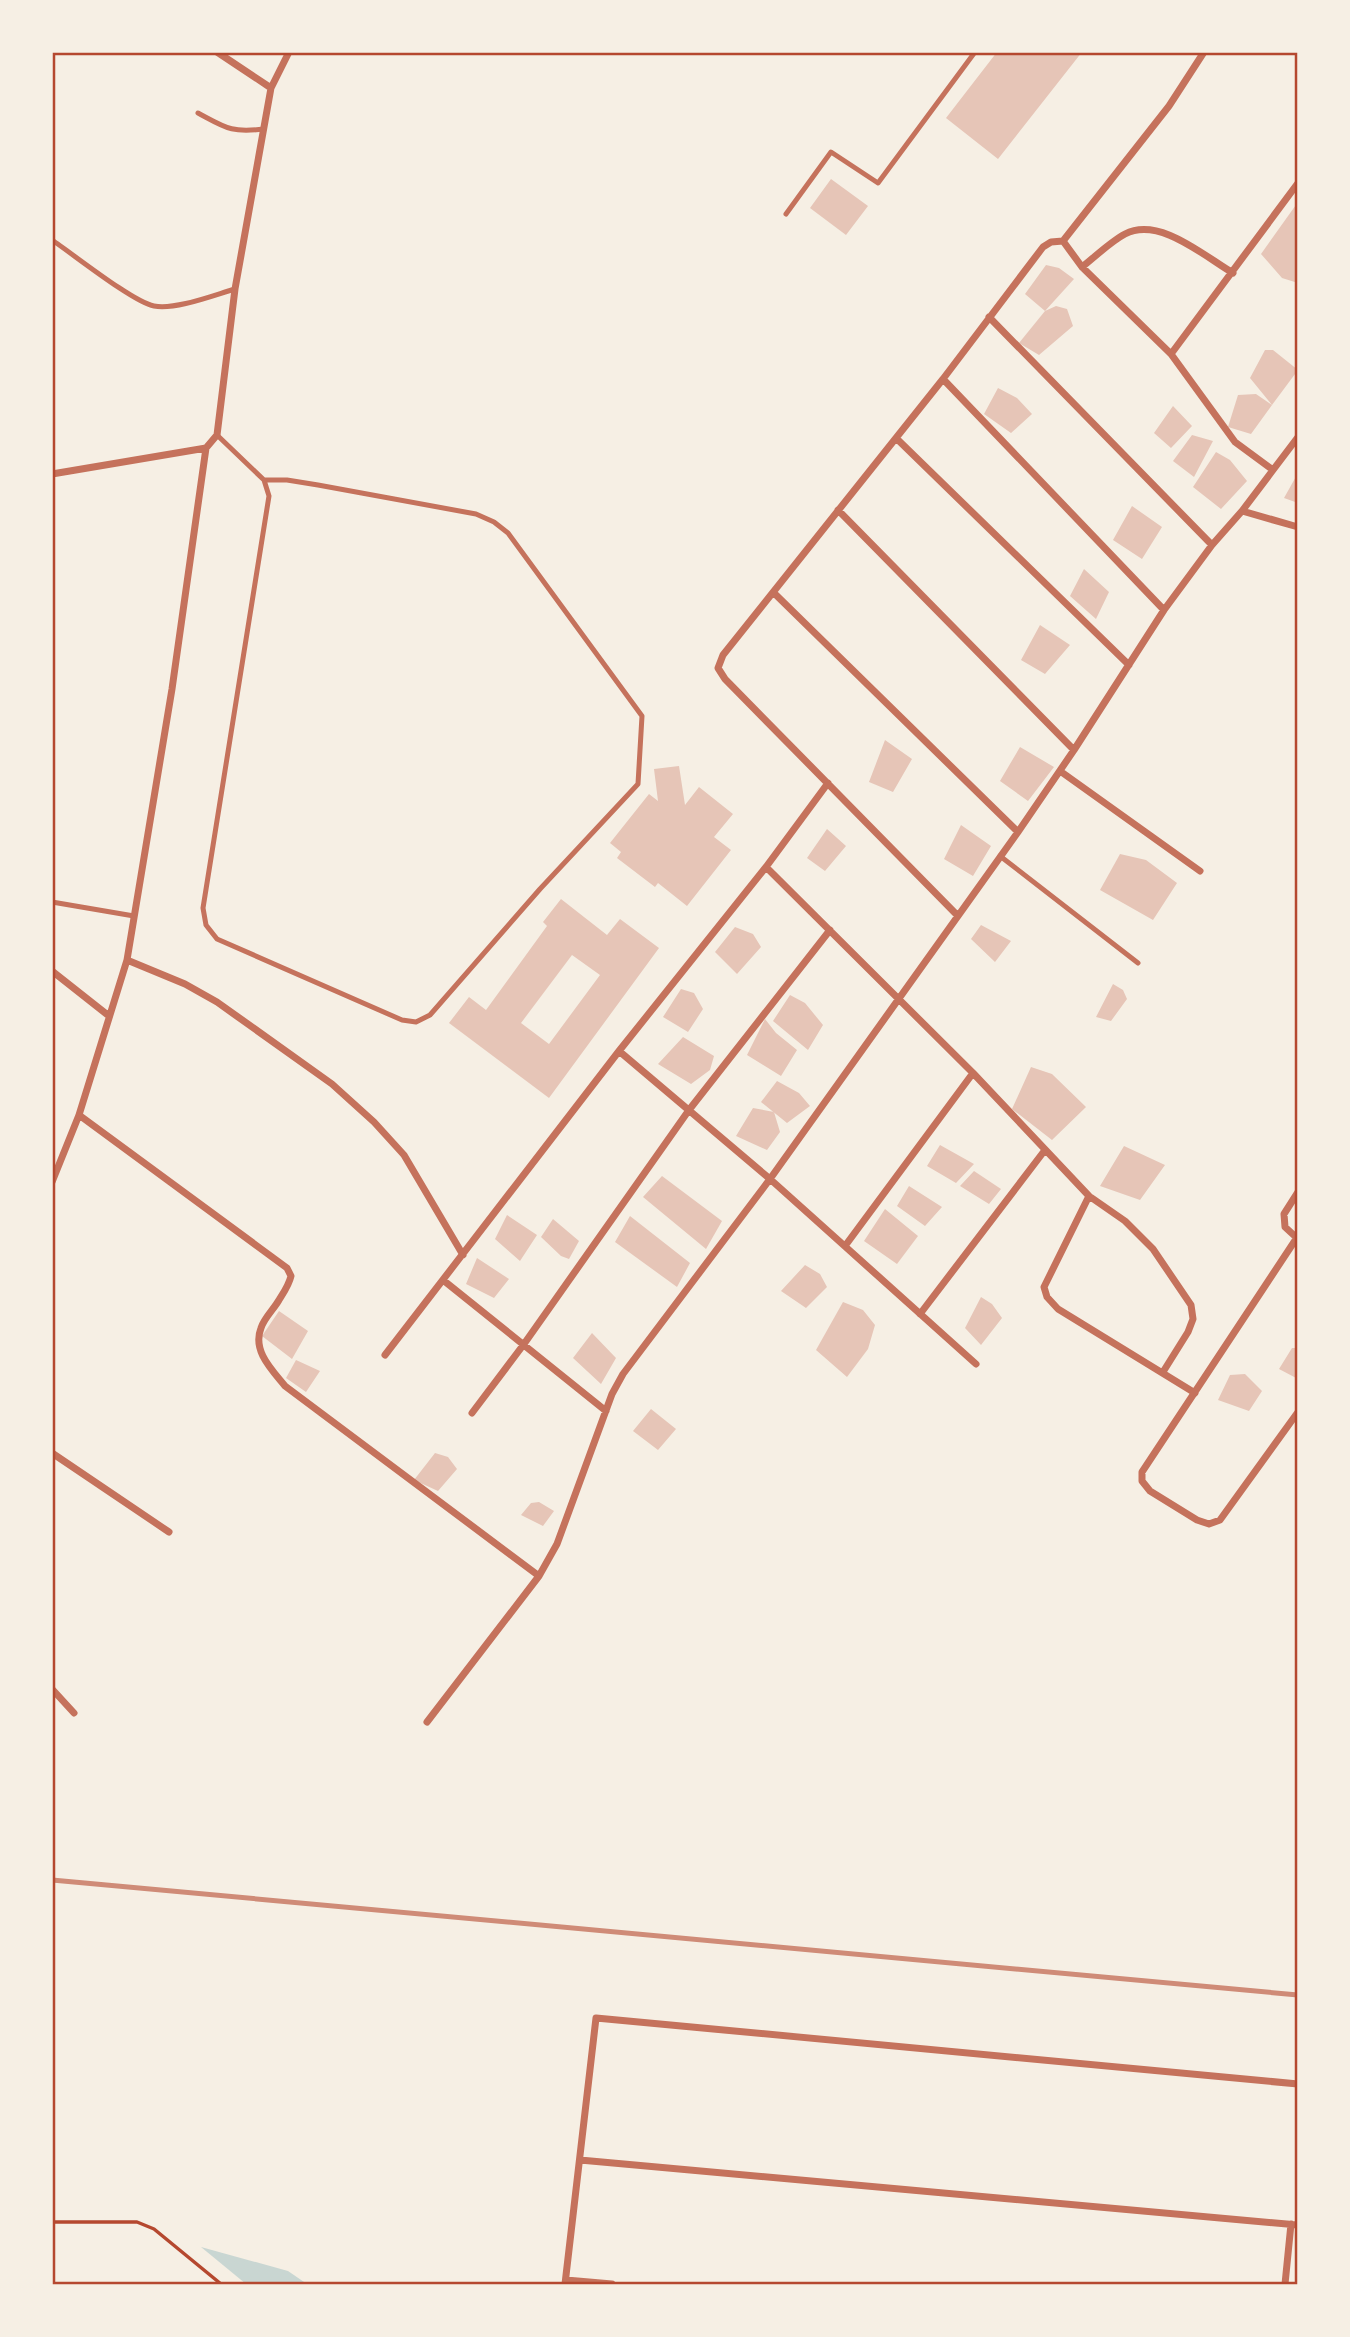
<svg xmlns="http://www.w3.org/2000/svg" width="1350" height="2337" viewBox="0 0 1350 2337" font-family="Manrope,sans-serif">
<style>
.water{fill:#c9d6d2}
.building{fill:#e6c5b7;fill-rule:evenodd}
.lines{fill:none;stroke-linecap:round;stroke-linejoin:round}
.path{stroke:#b5482f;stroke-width:3.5}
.service{stroke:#c5725c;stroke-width:5}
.minor{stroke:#c5725c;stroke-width:7}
.rail{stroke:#cf8b77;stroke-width:5}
.neatline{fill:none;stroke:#b5482f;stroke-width:2.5}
</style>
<rect width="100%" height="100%" fill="#f6efe4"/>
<path class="water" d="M201,2247l87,24 19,13h-61z"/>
<path class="building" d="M997,52h85l-84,107 -52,-41z
M831,179l37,27 -22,29 -36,-27z
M1298,202v81l-16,-5 -21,-24z
M1046,265l13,3 15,11 -29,32 -20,-17z
M1056,306l11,3 6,17 -34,29 -20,-12 26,-32z
M1265,350h8l25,20 -26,35 -22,-27z
M998,388l19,10 15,16 -21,19 -27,-19z
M1256,394l16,11 -21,29 -23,-7 10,-32z
M1173,406l19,20 -21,22 -17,-15z
M1192,435l21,6 -19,36 -21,-16z
M1216,452l14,8 17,21 -26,28 -28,-22z
M1298,473v30l-14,-5z
M1132,506l30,21 -20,32 -29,-19z
M1084,569l25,23 -13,27 -26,-23z
M1040,625l30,20 -25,29 -24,-14z
M885,740l27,19 -19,33 -24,-10z
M1020,747l34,20 -26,34 -28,-20z
M679,766l6,39 14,-18 34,27 -19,23 17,13 -44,56 -29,-23 -3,4 -38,-29 4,-6 -11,-9 39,-49 9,7 -4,-32z
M961,825l30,21 -18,30 -29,-17z
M827,829l19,17 -21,25 -18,-13z
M1120,854l26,6 31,23 -24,37 -53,-30z
M561,899l46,36 13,-16 39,29 -110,150 -100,-75 20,-26 17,13 61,-84 -4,-4zM572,955l28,20 -51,69 -28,-21z
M981,925l30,16 -16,21 -24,-23z
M735,927l18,7 8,13 -24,27 -22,-22z
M1113,984l10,6 4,9 -16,22 -15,-4z
M681,989l13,4 9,16 -15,23 -25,-15z
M790,995l15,8 18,22 -15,25 -35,-29z
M765,1019l11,14 21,17 -16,26 -34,-21z
M683,1037l31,19 -4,14 -19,14 -33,-20z
M1031,1067l21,7 34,33 -34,33 -40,-31z
M777,1081l22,12 11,13 -23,17 -26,-21z
M753,1108l21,4 6,20 -13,18 -31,-14z
M940,1145l34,19 -18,19 -29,-17z
M1124,1146l41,19 -25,35 -40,-14z
M974,1171l27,18 -12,15 -29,-18z
M662,1176l60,45 -16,28 -63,-52z
M909,1186l33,21 -17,19 -28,-20z
M885,1209l33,27 -21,28 -33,-23z
M507,1215l30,20 -17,26 -25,-22z
M630,1216l60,47 -13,24 -62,-45z
M553,1219l26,22 -10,18 -8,-3 -20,-19z
M477,1258l32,21 -15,19 -28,-14z
M805,1265l15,9 7,13 -21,21 -25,-17z
M981,1297l11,7 10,14 -21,27 -16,-17z
M843,1302l20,8 12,15 -7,24 -21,28 -31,-27z
M279,1311l29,20 -16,28 -30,-23z
M592,1333l24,25 -15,26 -28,-26z
M1292,1348h6v31l-19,-10z
M296,1360l24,11 -14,21 -20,-14z
M1245,1374l17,17 -13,20 -31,-11 12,-25z
M651,1409l25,20 -18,21 -25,-19z
M435,1453l13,4 9,12 -19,22 -24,-11z
M539,1502l15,9 -11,15 -22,-11 10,-12z"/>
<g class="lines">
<path class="path" d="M52,2222h85l17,7 67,55"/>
<path class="service" d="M198,113c28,15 33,20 66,16
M786,214l45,-62 47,31 97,-131
M52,240c21,14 81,62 102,66 22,4 60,-11 81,-17
M217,435l47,45 5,16 -66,412 3,17 11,14 185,81 14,2 14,-7 110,-126 98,-105 4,-68 -134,-183 -14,-11 -18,-8 -158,-29 -31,-5h-23
M1000,856l138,107
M52,902l82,14"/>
<path class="minor" d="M217,52l54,36
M1204,52l-35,54 -106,135 19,26 89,87 64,88 38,28 -31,41 56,16
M1082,267c14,-11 28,-25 43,-33 34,-18 79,22 108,39
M989,317l223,228
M1171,354l127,-171
M943,379l221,231
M896,438l233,227
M1273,470l25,-33
M52,474l154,-26 11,-13 18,-146 36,-201 18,-36
M838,510l236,240
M774,593l244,239
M1060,771l140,100
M766,867l207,206 116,123 36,25 28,28 38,56 2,14 -5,13 -25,40
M958,916l-233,-237 -7,-11 5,-13 220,-276 100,-132 8,-5 12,-1
M127,960l58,24 32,18 115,82 42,38 30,33 59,100
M52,971l57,45
M619,1051l151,128 206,185
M79,1115l208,153 4,8c-2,9 -7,16 -12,24 -5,9 -15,18 -18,28 -9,23 11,42 24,58l254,190
M52,1182l27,-67 48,-155 45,-271 34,-241
M1298,1192l-14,22 1,13 13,12
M1089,1196l-45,91 3,10 11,12 137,84
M1296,1239l-154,233v9l8,10 47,29 12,4 11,-4 78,-108
M845,1246l128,-173
M443,1280l163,131
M920,1314l125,-164
M385,1355l234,-304 147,-184 62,-84
M472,1413l52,-69 165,-234 141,-180
M52,1453l117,79
M52,1689l22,24
M427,1722l112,-146 18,-32 55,-150 11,-20 147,-195 248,-347 56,-82 90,-140 48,-65 30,-34
M580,2160l718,65
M566,2280l46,4
M565,2284l31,-266 702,66
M1285,2284l6,-60"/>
<path class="rail" d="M52,1880l1246,115"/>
</g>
<rect width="1350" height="2337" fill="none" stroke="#f6efe4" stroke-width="108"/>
<rect x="54" y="54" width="1242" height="2229" class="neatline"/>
</svg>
